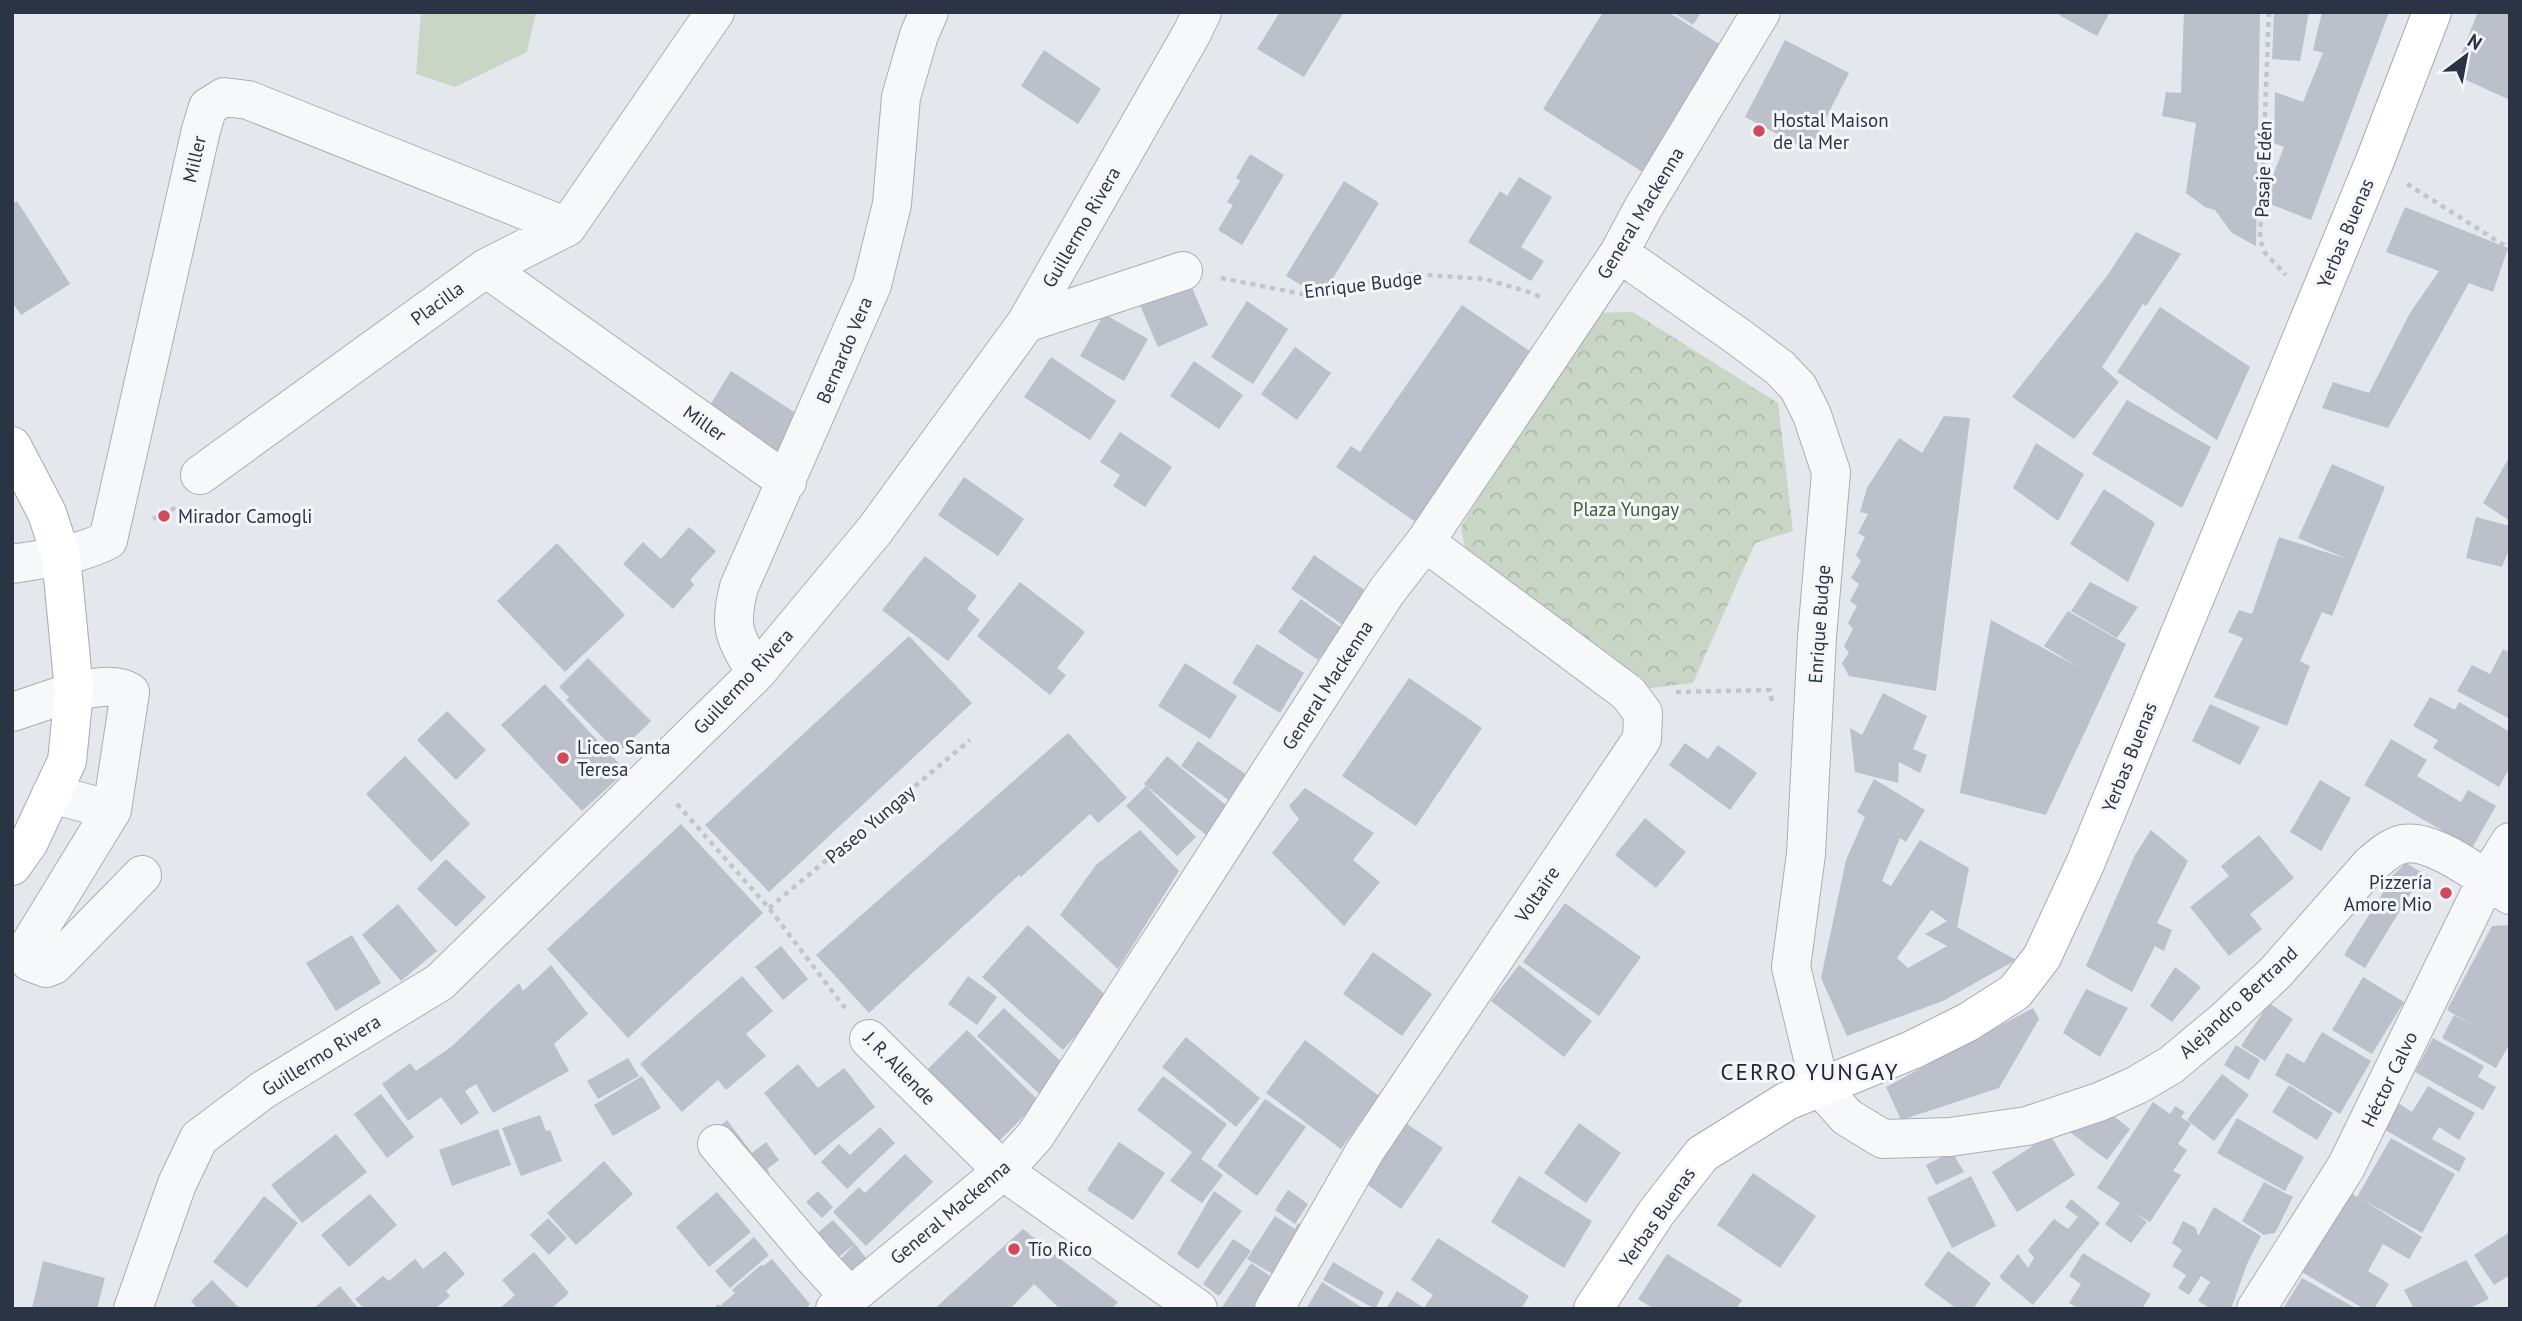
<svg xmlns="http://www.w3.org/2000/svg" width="2522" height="1321" viewBox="0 0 2522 1321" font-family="'PT Sans',sans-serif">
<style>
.grass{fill:#c9d6c5}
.park{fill:url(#park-crowns)}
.building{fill:#bbc0ca;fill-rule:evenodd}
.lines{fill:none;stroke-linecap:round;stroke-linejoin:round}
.minor-casing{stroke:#a9aeb7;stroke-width:40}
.major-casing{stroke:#a3abb8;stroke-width:40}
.path{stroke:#c2c5cb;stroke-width:4.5;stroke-dasharray:5 5;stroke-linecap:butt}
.minor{stroke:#f7f8fa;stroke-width:38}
.major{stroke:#fff;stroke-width:38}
.poi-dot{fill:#d1495b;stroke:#f4f6f9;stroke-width:2.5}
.labels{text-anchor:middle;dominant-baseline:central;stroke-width:6;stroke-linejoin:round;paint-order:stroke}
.poi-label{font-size:19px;fill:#2b3445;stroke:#f4f6f9;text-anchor:start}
.street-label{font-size:19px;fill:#2b3445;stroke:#f4f6f9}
.park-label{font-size:19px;fill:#3f6138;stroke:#f4f6f9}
.quarter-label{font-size:23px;letter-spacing:2px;fill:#1d2536;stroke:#f4f6f9}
</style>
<defs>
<pattern id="park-crowns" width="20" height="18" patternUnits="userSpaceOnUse" patternTransform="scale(1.75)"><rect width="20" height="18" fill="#c9d6c5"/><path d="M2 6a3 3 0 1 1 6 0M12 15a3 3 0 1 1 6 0" fill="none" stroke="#adb8ab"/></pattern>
</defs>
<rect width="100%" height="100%" fill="#e4e7ec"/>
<path class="grass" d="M421,12h115l-9,40 -72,35 -39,-13z"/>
<path class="park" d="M1633,312l145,91 15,128 -38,12 -62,140 -51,6 -176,-135 -5,-27 127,-214z"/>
<path class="building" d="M1280,12h64l-40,65 -47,-28z
M1603,12h65l64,40 -80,126 -109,-69z
M1673,12h28l-8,13z
M2061,12h49l-13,24 -38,-21z
M2184,12h76l-4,234 -24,-13 -17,-23 -10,-3 -19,-14 10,-70 -34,-7 4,-24 15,1z
M2274,12h35l-9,49 -28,-2z
M2322,12h67l-78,208 -41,-16 2,-26 12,-31 -10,-4 1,-51 28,10 20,-49 -10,-3z
M2478,12h32v88l-57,-26z
M1785,40l64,33 -40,78 -64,-34z
M1044,50l57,39 -23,35 -57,-38z
M1250,154l34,21 -42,70 -24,-15 15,-25 -6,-3 13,-21 -4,-3z
M1519,177l33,20 -31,50 23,14 -13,20 -63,-39 32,-51 7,5z
M1344,181l35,22 -49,80 -24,5 -20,-12z
M17,201l53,83 -49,31 -9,-13v-98z
M2405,207l103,41 -15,44 -24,-9 -81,145 -66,-20 11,-26 36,11 41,-80 29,-42 -53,-19z
M2136,232l45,22 -35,52 -3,-2 -41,63 17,15 -45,57 -62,-42 95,-121z
M1190,283l18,42 -50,22 -18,-42z
M1247,301l41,28 -35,55 -42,-27z
M1462,305l72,49 -117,169 -81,-56 15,-21 9,6z
M2160,307l90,60 -33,73 -100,-68z
M1104,314l44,25 -24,42 -44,-25z
M1295,347l36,26 -34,47 -36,-26z
M1051,357l65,44 -26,39 -66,-43z
M1194,361l49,34 -24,34 -49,-33z
M731,371l63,41 -16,43 -71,-45z
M2127,400l84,47 -29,61 -90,-54z
M1944,416l26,2 -34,273 -87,-15 -7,-13 7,-10 -5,-7 9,-17 -5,-6 9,-17 -7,-5 9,-17 -8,-6 10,-17 -5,-6 9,-18 -7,-4 10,-19 -8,-2 7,-24 32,-50 23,15z
M1120,432l52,35 -27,40 -32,-21 7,-11 -20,-13z
M2036,443l48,31 -26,47 -45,-33z
M2510,456v65l-27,-18z
M2332,464l53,23 -53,129 -10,-4 -22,49 10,5 -23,60 -73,-29 29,-59 -15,-6 11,-22 13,4 27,-77 68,22 -49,-21z
M964,477l60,42 -26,37 -60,-41z
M2104,489l51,34 -27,59 -58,-38z
M2476,517l34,9v21l-8,20 -36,-9z
M689,527l27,24 -26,29 4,5 -21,24 -50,-45 20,-22 18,17z
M557,543l68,72 -60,57 -68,-71z
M1314,555l52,36 -23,34 -52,-36z
M925,556l52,40 -10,13 13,11 -32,41 -66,-51z
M1020,582l65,50 -28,36 9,7 -16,20 -73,-59z
M2090,582l48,25 -21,31 -46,-27z
M1301,599l41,29 -24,32 -40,-28z
M2068,611l58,33 -80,171 -86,-22 31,-173 89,48 -36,-22z
M909,636l63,67 -203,189 -64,-67z
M1257,644l47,29 -24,40 -48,-30z
M2503,649l7,4v66l-53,-28 15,-26 18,9z
M588,658l63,63 -33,32 -52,-53 3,-3 -10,-10z
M1185,663l52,33 -27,43 -52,-33z
M1409,678l73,50 -66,98 -74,-50z
M545,684l81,87 -44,40 -81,-86z
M1883,693l44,23 -14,33 14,6 -7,18 -21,-11 -1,21 -43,-11 -5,-44 12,7z
M2430,697l25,13 4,-8 51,30v35l-11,20 -66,-39 5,-8 -25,-14z
M2210,704l50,23 -20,38 -48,-24z
M447,711l39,39 -30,30 -39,-40z
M1068,733l59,65 -29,25 -8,-9 -69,63 -2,-2 -150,138 -53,-58z
M2391,739l36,21 -10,16 44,26 7,-12 28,16 -24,42 -108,-63z
M1198,741l49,34 -17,26 -49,-35z
M1685,743l23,16 10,-14 39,28 -27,37 -61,-45z
M405,756l65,68 -39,38 -65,-68z
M1167,756l67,56 -23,27 -67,-55z
M1874,779l51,31 -19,32 -6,-4 -18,43 9,5 29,-46 49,28 -12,59 59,33 -73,41 -96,35 -26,-58 25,-118 19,-43 -8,-5zM1931,910l16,11 -22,13 22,12 -39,22 -11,-10z
M2320,780l31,18 -30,53 -31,-19z
M1146,786l50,51 -19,19 -51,-50z
M1305,788l69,45 -21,27 27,22 -36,44 -72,-73 27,-34 -10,-13z
M1645,818l41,34 -30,36 -41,-33z
M681,824l82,89 -135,125 -81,-89z
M1140,830l39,41 -61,98 -58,-54 36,-50z
M2151,830l37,31 -31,62 15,7 -8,21 -9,-5 -23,46 -46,-26 49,-111z
M2259,835l35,43 -44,36 12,15 -33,27 -39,-49 39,-31 -8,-10z
M446,859l40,38 -30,30 -39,-38z
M2406,863l25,15 -8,14 -8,-6 -50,82 -21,-13 40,-64 -5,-3z
M1565,903l76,54 -42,59 -76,-54z
M398,904l39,47 -36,30 -39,-46z
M1028,925l81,73 -46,52 -81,-73z
M2510,925v118l-14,25 -54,-30 12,-23 21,11 -28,-16 45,-84z
M352,935l29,48 -45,28 -30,-48z
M781,946l27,33 -25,21 -28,-33z
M1373,952l59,42 -30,42 -59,-42z
M551,965l37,49 -34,30 15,27 -76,42 -17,-29 -11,7 14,22 -18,12 -20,-28 -33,24 -26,-37 28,-21 6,8 35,-24 68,-64 4,8z
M1519,965l73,56 -28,36 -73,-56z
M2175,967l26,20 -29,35 -22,-16z
M742,976l31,35 -27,23 20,22 -40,34 -8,-10 -36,32 -42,-48z
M968,976l29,21 -20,28 -29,-21z
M2363,977l41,25 -32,52 -40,-24z
M2086,989l42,19 -28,49 -37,-24z
M2269,1003l24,16 -28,42 -24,-15z
M1004,1008l65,61 -27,27 -65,-60z
M2033,1008l6,11 -40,69 -98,32 -15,-33z
M967,1030l72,71 -46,46 -72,-71z
M2322,1032l49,29 -31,53 -65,-39 12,-22 17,10z
M1186,1037l74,61 -24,29 -74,-60z
M2433,1038l51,28 -6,11 18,10 -13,23 -68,-38z
M1305,1040l74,56 -38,53 -75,-56z
M2236,1045l24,15 -11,20 -25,-15z
M628,1058l11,18 -41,23 -11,-18z
M798,1064l20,24 26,-20 31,39 -60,49 -51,-63z
M2222,1074l27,21 -35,46 -27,-21z
M642,1076l19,32 -48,28 -19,-31z
M1163,1076l64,48 -26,35 22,16 -21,28 -32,-22 22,-29 -55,-42z
M2289,1085l44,28 -16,27 -45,-28z
M2428,1086l47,27 -16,27 -20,-13 -7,12 34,19 -7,14 -79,-45 15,-26 17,11z
M381,1094l33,43 -27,21 -33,-44z
M1265,1099l41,28 -49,69 -40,-30z
M2153,1102l17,12 5,-8 10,6 -4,5 10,7 -13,20 9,6 -14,21 8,4 -31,47 -15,-9 12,9 -16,21 -26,-19 15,-21 -23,-15z
M2102,1107l28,22 -23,31 -40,-30z
M540,1115l6,16 4,-1 12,31 -41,15 -19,-48z
M2237,1118l67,39 -19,34 -68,-38z
M727,1120l25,33 14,-11 13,18 -12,9 3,5 -15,8 -40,-52z
M1404,1122l39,26 -42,61 -37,-27z
M1579,1123l42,30 -35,50 -42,-30z
M880,1127l15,16 -48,46 -26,-27 18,-18 11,11z
M498,1129l13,36 -59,21 -13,-36z
M336,1134l31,38 -65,51 -31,-38z
M2050,1135l25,40 -58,37 -25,-40z
M2391,1138l64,36 -33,59 -62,-35 62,39 -13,22 -26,-15 -15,27 21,13 -15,25h-10l-62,-37 49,-79 6,4z
M1119,1142l46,31 -32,47 -46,-30z
M1952,1152l12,20 -28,13 -10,-20z
M905,1154l28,28 -67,64 -33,-34 26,-25 6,6z
M604,1161l29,33 -57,51 -29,-32z
M1753,1173l63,43 -36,52 -63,-43z
M1519,1176l73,45 -28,47 -73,-46z
M1971,1176l25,50 -44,22 -25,-50z
M2264,1182l29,15 -18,36 -11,2 -22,-14z
M1288,1190l20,14 -13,20 -20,-14z
M818,1191l15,16 -11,11 -16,-16z
M1214,1191l28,20 -44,58 -21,-15z
M717,1192l34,40 -42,35 -33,-40z
M370,1194l27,31 -48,42 -28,-32z
M264,1196l34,27 -51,65 -34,-26z
M2071,1199l29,24 -67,82 -34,-28 19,-23 10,14 6,-10 -6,-8 26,-31 14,10 10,-12 -13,-10z
M2214,1207l47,29 -14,28 -16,45h-20l-13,-8 12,-19 -9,-6 -12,19 -11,-7 8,-13 -14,-9 10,-16 -10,-7 11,-22 13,7 2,8z
M1275,1216l20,13 3,-6 13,9 -28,48 -36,-21z
M548,1218l19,20 -18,17 -19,-20z
M833,1220l22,24 -30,24 -10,-33z
M1023,1229l36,29 59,44 -6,7h-52l-26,-25 -24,25h-76z
M2510,1232v43l-16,10 -20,-30z
M754,1237l15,18 -39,33 -15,-17z
M1438,1238l91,58 -8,13h-91l-5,-3 8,-11 -22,-15z
M1233,1239l18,12 -32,45 -16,-12z
M855,1244l14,18 -27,22 -12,-14z
M445,1251l20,23 -19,17 4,5 -15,13h-71l-9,-10 28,-23 6,5 26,-22 8,10z
M1948,1251l43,32 -18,26h-16l-33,-24z
M534,1252l35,41 -18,16h-52l16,-14 -13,-15z
M2083,1253l68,41 -9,15h-63l-10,-6 12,-19 -12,-8z
M1667,1254l75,46 -6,9h-82l-16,-10z
M772,1259l38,45 -5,5h-92l5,-5 2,2 15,-13 -3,-3 29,-25 2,1z
M2466,1260l23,39 -21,10h-54l-10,-19z
M43,1261l62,17 -8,31 -65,-1z
M1333,1262l51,30 -9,17 -52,-29z
M1251,1263l43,29 -11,17h-62z
M2302,1278l55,31h-74z
M212,1280l28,29h-42l-7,-8z
M1322,1282l42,27h-58z
M340,1286l17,21 -3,2h-37l-2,-2z
M1397,1291l29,18h-40z"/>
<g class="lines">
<g class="minor-casing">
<path id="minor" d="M1619,253l121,85 40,30 18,19 14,28 19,57 -14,165 -11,217 -15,113 29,120 27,30 36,22 67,-2 77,-11 72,-24 38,-17 34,-20 54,-45 51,-48 95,-108c10,-8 19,-17 32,-20 31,-6 81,35 107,51
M486,268l301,214
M1026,323l157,-52
M200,475l286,-207 81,-41 148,-215
M12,564c32,-5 67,-9 96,-24l93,-410 7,-23 16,-10 24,3 319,127
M756,673c-21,-36 -28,-44 -17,-86l133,-302 20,-81 9,-107 18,-62 10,-23
M12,712c29,-8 91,-37 118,-20l-18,118 -61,-16
M112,810l-82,134 -3,9 3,9 16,6 8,-3 88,-90
M869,1039l134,132 195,138
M717,1144l97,114 35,38
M133,1309l44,-125 22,-46 64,-48 177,-108 316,-309 119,-143 151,-207 166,-290 10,-21
M835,1309l168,-138 32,-35 352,-545 38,-49 194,-289 24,-45 118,-196
M1274,1309l91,-158 277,-412 1,-26 -15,-20 -203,-151
M2256,1309l90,-142 140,-286 24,-39"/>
</g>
<g class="major-casing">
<path id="major" d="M12,446l35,67 14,43 13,135 -7,70 -38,81 -17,24
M1593,1309l63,-96 46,-59 85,-53 125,-51 56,-28 47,-30 27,-35 43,-93 289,-701 58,-151"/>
</g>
<path class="path" d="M2269,12l-9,227 5,14 21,22
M2407,184l103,65
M1221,278l81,16 109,-20 74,5 47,14 10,5
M153,519l26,-13
M1676,692l94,-2 2,12
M677,804l92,104 76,100
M769,908l201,-168"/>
<use href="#minor" class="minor"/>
<use href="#major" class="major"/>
</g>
<g class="poi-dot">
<circle cx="1759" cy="131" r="7"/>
<circle cx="164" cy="516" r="7"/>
<circle cx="563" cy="758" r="7"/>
<circle cx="2446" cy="893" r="7"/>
<circle cx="1014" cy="1249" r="7"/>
</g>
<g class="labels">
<g class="poi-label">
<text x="1773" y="120">Hostal Maison<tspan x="1773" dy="22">de la Mer</tspan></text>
<text x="178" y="516">Mirador Camogli</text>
<text x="577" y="747">Liceo Santa<tspan x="577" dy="22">Teresa</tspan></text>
<text x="2432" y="882" text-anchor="end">Pizzería<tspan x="2432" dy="22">Amore Mio</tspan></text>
<text x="1028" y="1249">Tío Rico</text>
</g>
<g class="street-label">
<text transform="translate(194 159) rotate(-77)">Miller</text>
<text transform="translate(2263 169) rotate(-88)">Pasaje Edén</text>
<text transform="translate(1640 213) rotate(-59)">General Mackenna</text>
<text transform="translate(1081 227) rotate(-60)">Guillermo Rivera</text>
<text transform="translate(2345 233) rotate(-67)">Yerbas Buenas</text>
<text transform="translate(1363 284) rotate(-7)">Enrique Budge</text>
<text transform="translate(437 303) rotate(-36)">Placilla</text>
<text transform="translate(844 350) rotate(-67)">Bernardo Vera</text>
<text transform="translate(705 423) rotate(35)">Miller</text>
<text transform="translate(1819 624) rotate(-86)">Enrique Budge</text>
<text transform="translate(743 681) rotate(-47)">Guillermo Rivera</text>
<text transform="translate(1327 685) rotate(-57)">General Mackenna</text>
<text transform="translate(2129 757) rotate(-68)">Yerbas Buenas</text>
<text transform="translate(870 824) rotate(-40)">Paseo Yungay</text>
<text transform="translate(1537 894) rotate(-56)">Voltaire</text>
<text transform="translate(2238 1002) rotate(-43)">Alejandro Bertrand</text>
<text transform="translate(321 1055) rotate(-32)">Guillermo Rivera</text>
<text transform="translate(900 1068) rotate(46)">J. R. Allende</text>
<text transform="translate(2389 1079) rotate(-64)">Héctor Calvo</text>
<text transform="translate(950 1212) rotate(-40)">General Mackenna</text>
<text transform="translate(1657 1217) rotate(-55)">Yerbas Buenas</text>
</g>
<g class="park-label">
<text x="1626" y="509">Plaza Yungay</text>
</g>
<g class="quarter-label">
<text x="1810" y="1071">CERRO YUNGAY</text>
</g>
</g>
<rect width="2522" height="1321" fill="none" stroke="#2b3445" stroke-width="28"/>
<g transform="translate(2466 56) rotate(32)" stroke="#f4f6f9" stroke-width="5" paint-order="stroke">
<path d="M0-5L12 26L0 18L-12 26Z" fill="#2b3445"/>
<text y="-10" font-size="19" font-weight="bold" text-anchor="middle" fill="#2b3445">N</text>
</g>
</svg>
